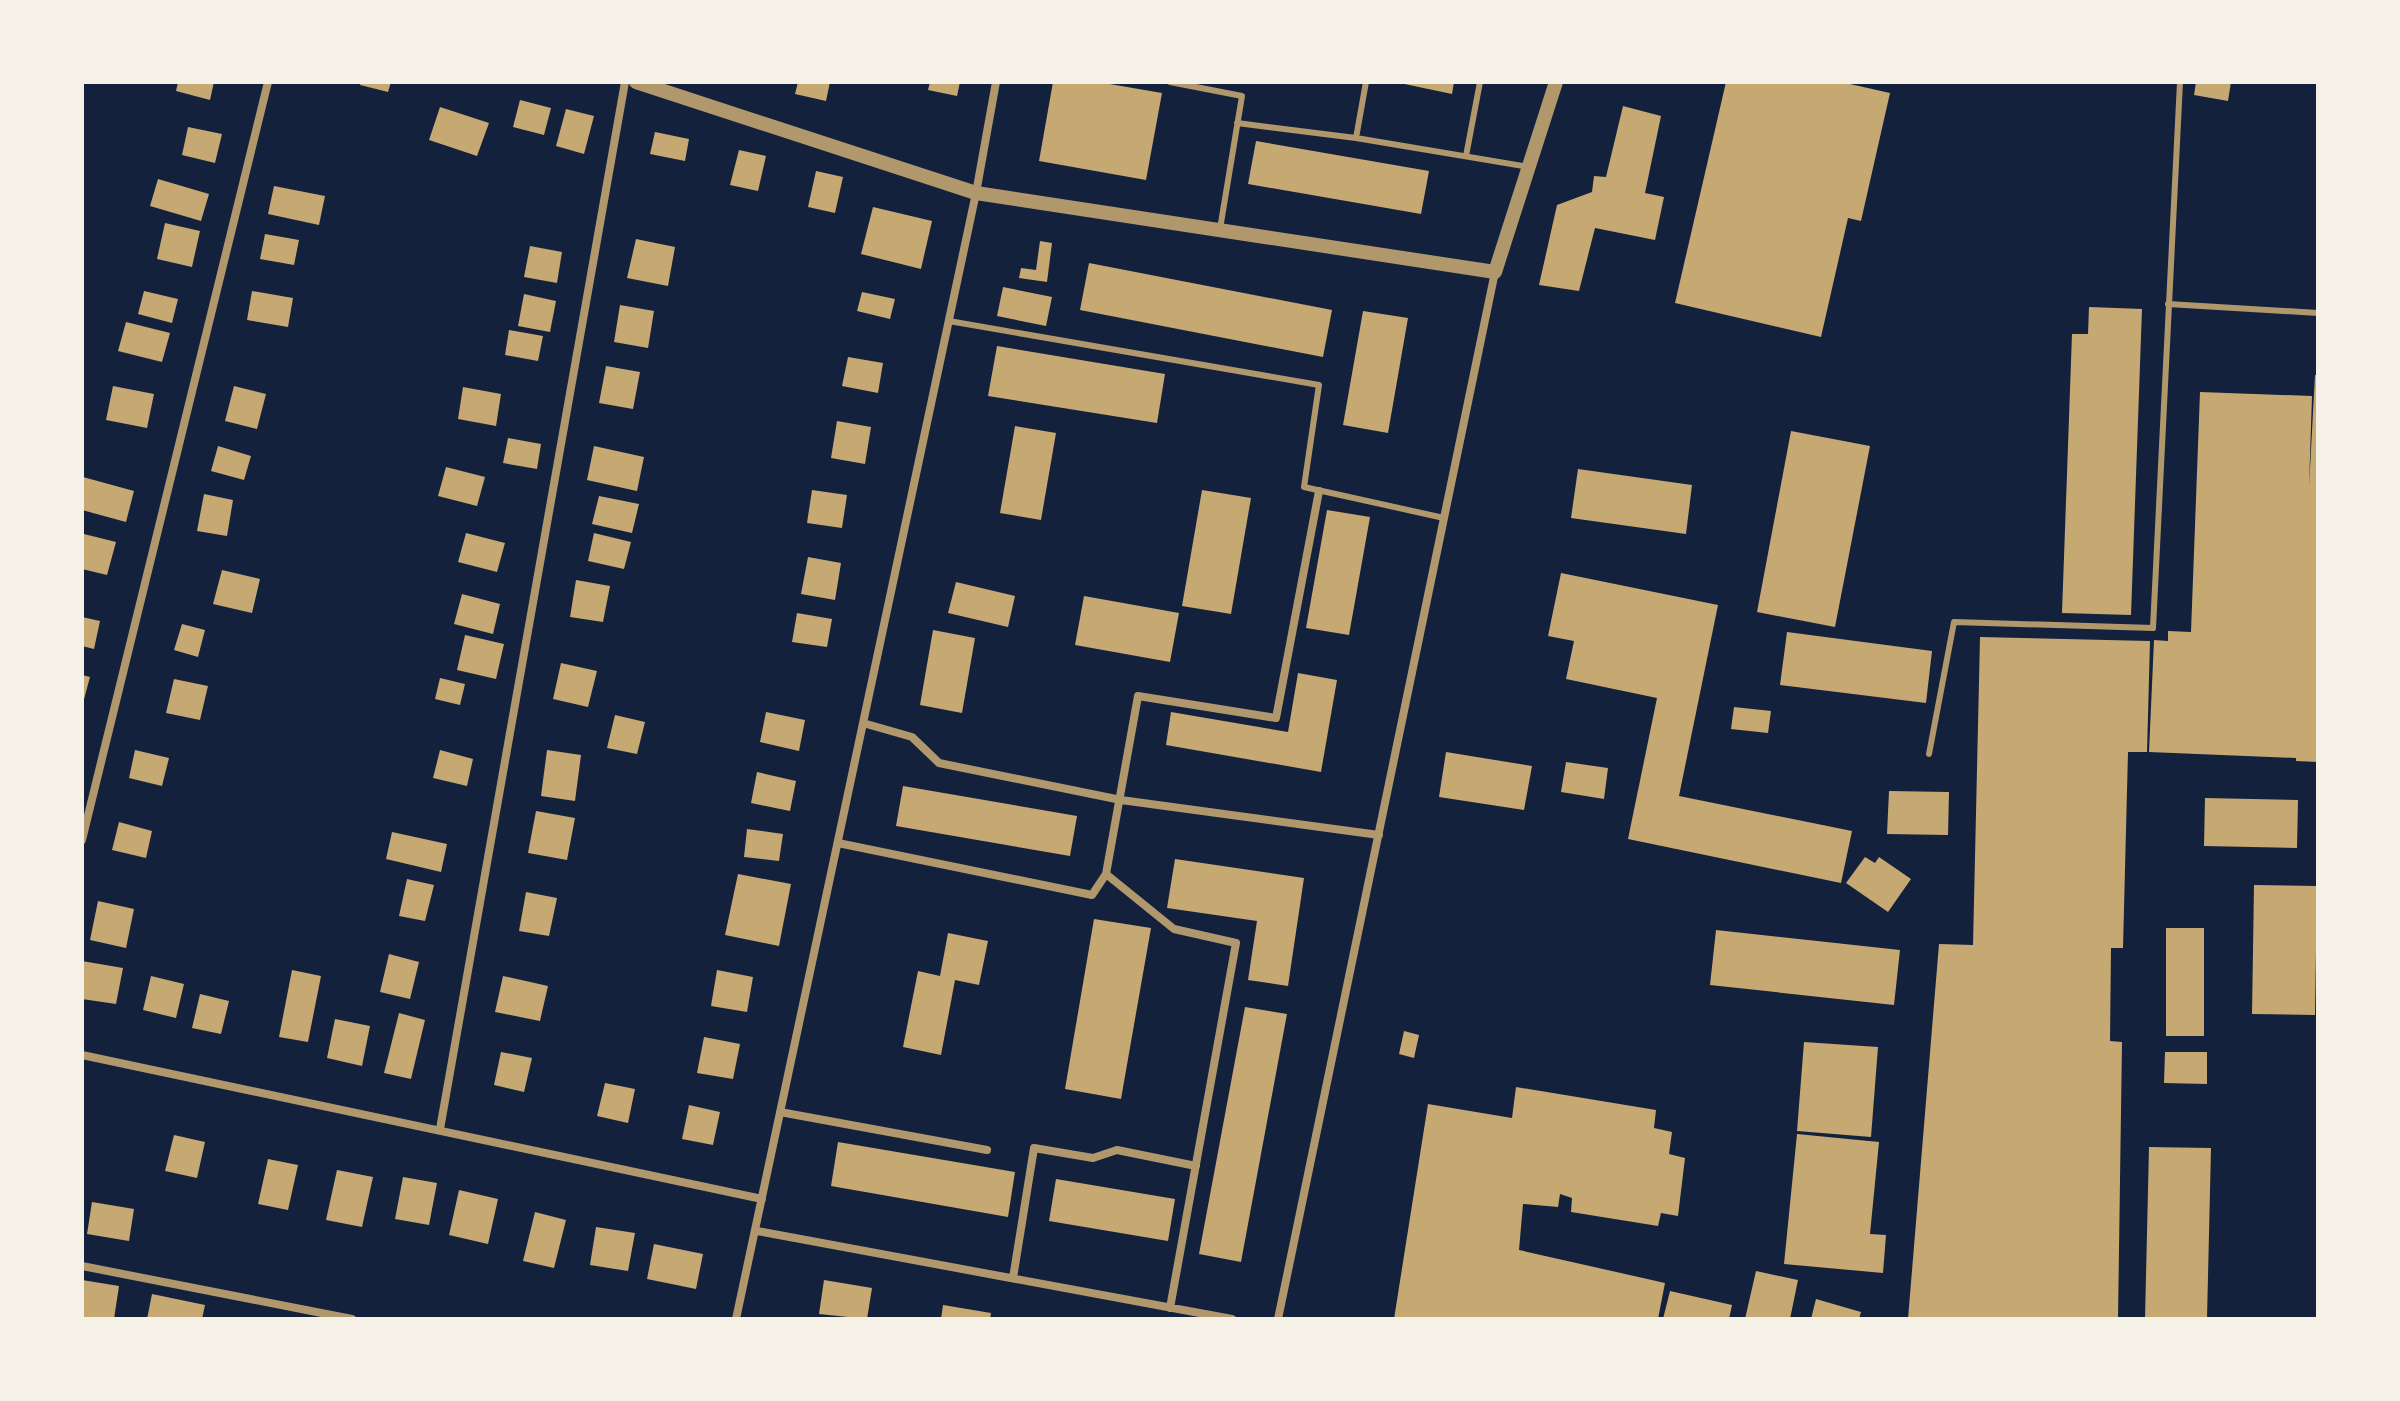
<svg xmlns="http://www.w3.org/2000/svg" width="2400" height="1401" viewBox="0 0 2400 1401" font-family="Roboto,sans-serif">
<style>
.building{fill:#c6a872}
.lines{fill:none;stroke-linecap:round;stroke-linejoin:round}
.service{stroke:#b1986c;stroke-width:6}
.minor{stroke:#b1986c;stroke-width:8}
.tertiary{stroke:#b1986c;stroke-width:14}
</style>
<rect width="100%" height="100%" fill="#14213d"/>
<path class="building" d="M178,82h36l-4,18 -34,-9z
M361,82h30l-3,10 -28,-7z
M798,82h32l-4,19 -31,-7z
M930,82h30l-3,14 -29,-6z
M1053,82h45l64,11 -16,87 -107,-19z
M1395,82h59l-2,12z
M1726,82h115l49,11 -29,128 -13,-3 -27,119 -146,-34z
M2196,82h35l-3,19 -34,-6z
M520,100l31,8 -7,27 -31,-8z
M1623,106l38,10 -16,77 19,4 -9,43 -60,-12 -16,63 -40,-6 18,-80 35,-13 2,-16 12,1z
M440,107l49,16 -12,33 -48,-16z
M566,109l28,7 -10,38 -28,-8z
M188,127l34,7 -7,29 -33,-8z
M655,132l34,7 -4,22 -35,-7z
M1256,141l173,30 -8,43 -173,-30z
M739,150l27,6 -8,35 -28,-6z
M816,171l27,6 -8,36 -27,-6z
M158,179l51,15 -8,27 -51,-15z
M274,186l51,10 -6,29 -51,-11z
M873,207l59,14 -11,48 -60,-15z
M165,223l35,8 -8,36 -35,-8z
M265,234l34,6 -5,25 -34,-6z
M636,239l39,8 -7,39 -41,-8z
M1040,241l12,2 -5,39 -28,-4 2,-10 15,2z
M530,246l32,6 -5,31 -33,-6z
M1089,263l243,47 -9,47 -243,-47z
M1003,287l49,10 -6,29 -49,-10z
M144,291l34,8 -6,24 -34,-9z
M252,291l41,7 -5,29 -41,-7z
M862,292l33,7 -5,20 -33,-8z
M524,294l32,7 -6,31 -32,-6z
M620,305l34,6 -6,37 -34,-6z
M2089,307l53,2 -11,306 -69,-2 10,-279h16z
M1363,311l45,7 -20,115 -45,-8z
M126,322l44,11 -8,29 -44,-11z
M509,330l34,6 -5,25 -33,-6z
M997,346l168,28 -8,49 -169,-27z
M848,357l35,6 -5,30 -36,-7z
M606,366l34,6 -7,37 -34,-6z
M2315,375h3v387l-22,-1v-3l-147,-6 5,-112 14,1v-10l23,1 9,-240 112,4 -3,91z
M113,386l41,8 -7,34 -41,-8z
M234,386l32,8 -9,35 -32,-8z
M463,387l38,7 -5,32 -38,-7z
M837,421l34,6 -6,37 -34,-6z
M1015,426l41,7 -15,87 -41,-7z
M1791,431l79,15 -35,181 -78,-15z
M508,438l33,6 -4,25 -34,-6z
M218,446l33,10 -7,24 -33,-9z
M594,446l50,11 -7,34 -50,-11z
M446,467l39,10 -8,29 -39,-10z
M1578,469l114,16 -6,49 -115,-16z
M83,477l51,14 -8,31 -44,-12z
M812,490l35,5 -5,33 -35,-5z
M1202,490l49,8 -20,116 -49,-8z
M204,494l29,6 -6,36 -30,-5z
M599,496l40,8 -7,29 -40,-9z
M1327,510l43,7 -21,118 -43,-7z
M466,533l39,10 -8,29 -39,-10z
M594,533l37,9 -7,27 -36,-8z
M84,534l32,8 -9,33 -25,-6z
M808,557l33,6 -6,37 -34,-6z
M222,570l38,9 -8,34 -39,-9z
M1561,573l157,32 -39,191 173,35 -11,52 -213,-44 29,-141 -91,-19 8,-38 -26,-5z
M576,580l34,6 -7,36 -33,-5z
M956,582l59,14 -7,31 -60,-14z
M462,594l38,10 -7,30 -39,-10z
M1084,596l95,17 -9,49 -95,-17z
M797,613l35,6 -5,28 -35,-5z
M82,617l18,4 -6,28 -12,-3z
M182,624l23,6 -7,27 -24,-7z
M933,630l42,8 -13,75 -42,-8z
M1787,632l145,19 -6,52 -146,-18z
M465,635l39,9 -8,35 -39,-9z
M1980,637l170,4 -3,111h-19l-5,196h-12l-1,93 12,1 -4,277h-210l31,-375 34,1z
M561,663l36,8 -9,36 -35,-8z
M1298,673l39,7 -16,92 -155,-27 5,-33 117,20z
M82,675l8,2 -7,26h-1z
M440,678l25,6 -5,21 -25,-6z
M174,679l34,7 -8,34 -34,-7z
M1734,707l37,4 -3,22 -37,-4z
M766,712l39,8 -6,31 -39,-9z
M615,715l30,7 -8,32 -30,-6z
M135,750l34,8 -7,28 -33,-8z
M440,750l33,9 -6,27 -34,-8z
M547,750l34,5 -6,46 -34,-5z
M1446,752l86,14 -8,44 -85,-13z
M1566,762l42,6 -4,31 -43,-7z
M757,772l39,9 -6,30 -39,-8z
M903,786l174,30 -7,40 -174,-30z
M1889,791l60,1 -1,43 -61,-1z
M2205,798l93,2 -1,48 -93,-2z
M536,811l39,7 -8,42 -39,-7z
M119,822l33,9 -6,27 -34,-8z
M747,829l36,5 -4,27 -35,-4z
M392,832l55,12 -6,28 -55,-13z
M1865,857l10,6 4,-6 32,22 -23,33 -42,-29z
M1175,859l129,19 -16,108 -40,-6 9,-59 -90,-13z
M738,874l53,10 -12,62 -54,-11z
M407,879l27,6 -9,36 -26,-5z
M2254,885l63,1 -2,129 -63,-1z
M526,892l31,6 -8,38 -30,-5z
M98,901l36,8 -8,39 -36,-8z
M1094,919l57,9 -30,171 -56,-10z
M2166,928h38v108h-38z
M1716,930l184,20 -6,55 -184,-20z
M948,933l40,8 -9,44 -24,-5 -14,75 -38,-8 15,-76 22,5z
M389,954l30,8 -9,37 -30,-7z
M82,961l41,7 -7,36 -34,-5z
M292,970l29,6 -13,66 -29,-5z
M717,970l36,7 -6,35 -36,-6z
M151,976l33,8 -8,34 -33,-8z
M503,976l45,10 -8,35 -45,-9z
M200,994l29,7 -8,33 -29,-6z
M1245,1007l42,7 -46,248 -42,-8z
M399,1013l26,7 -14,59 -27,-6z
M335,1019l35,7 -8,40 -35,-8z
M1404,1031l15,4 -5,23 -15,-4z
M704,1037l36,7 -7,35 -36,-6z
M1804,1042l74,5 -7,90 -74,-6z
M501,1052l31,6 -8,34 -30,-7z
M2165,1052h42v32l-43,-1z
M605,1083l30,6 -7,34 -31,-7z
M1516,1087l140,23 -2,18 18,4 -3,22 16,4 -7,58 -17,-3 -3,13 -87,-14 1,-14 -12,-4 -2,13 -35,-3 -4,46 146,33 -7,36h-264l34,-215 84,14z
M689,1105l31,7 -7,33 -31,-6z
M1797,1134l82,8 -9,92 16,1 -3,38 -99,-9z
M174,1135l31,7 -8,36 -32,-7z
M838,1142l177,30 -7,45 -177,-31z
M2149,1147l62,1 -4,171h-62z
M268,1159l30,6 -10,45 -30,-6z
M337,1170l36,7 -11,50 -36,-7z
M403,1177l34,6 -8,42 -34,-6z
M1056,1179l119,20 -7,42 -119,-20z
M459,1190l39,9 -10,45 -39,-9z
M92,1202l42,7 -5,32 -42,-7z
M535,1212l31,8 -12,48 -31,-7z
M596,1227l39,6 -7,38 -38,-6z
M654,1244l49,10 -7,35 -49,-10z
M1756,1271l42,9 -8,39h-45z
M82,1280l37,6 -5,33 -32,-1z
M824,1280l48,8 -5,31 -48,-5z
M1670,1291l62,14 -3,14h-66z
M152,1294l53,11 -3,14h-55z
M1816,1299l45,13 -2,7h-48z
M943,1305l48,8 -1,6h-49z"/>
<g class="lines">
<path class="service" d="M1170,82l72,14 -22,133
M1366,82l-10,56 173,29
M1237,123l119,15
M1466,156l14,-74
M2168,304l150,9
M949,321l370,64 -15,102 140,31
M1929,754l25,-132 199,6 27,-546"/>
<path class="minor" d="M863,723l49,14 27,26 182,37 258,35
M82,840l186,-758
M838,843l254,52 14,-21
M82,1055l680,144
M780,1112l207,38
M440,1129l185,-1047
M757,1231l475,88
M82,1266l270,53
M1013,1278l21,-130 59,10 24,-8 79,16
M1170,1308l66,-365 -62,-14 -68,-55 32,-178 138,22 43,-227
M736,1319l240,-1126 20,-111
M1278,1319l217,-1047"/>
<path class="tertiary" d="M636,82l340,111 519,79 61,-190"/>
</g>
<rect width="2400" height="1401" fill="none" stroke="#f6f1e7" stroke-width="168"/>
</svg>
